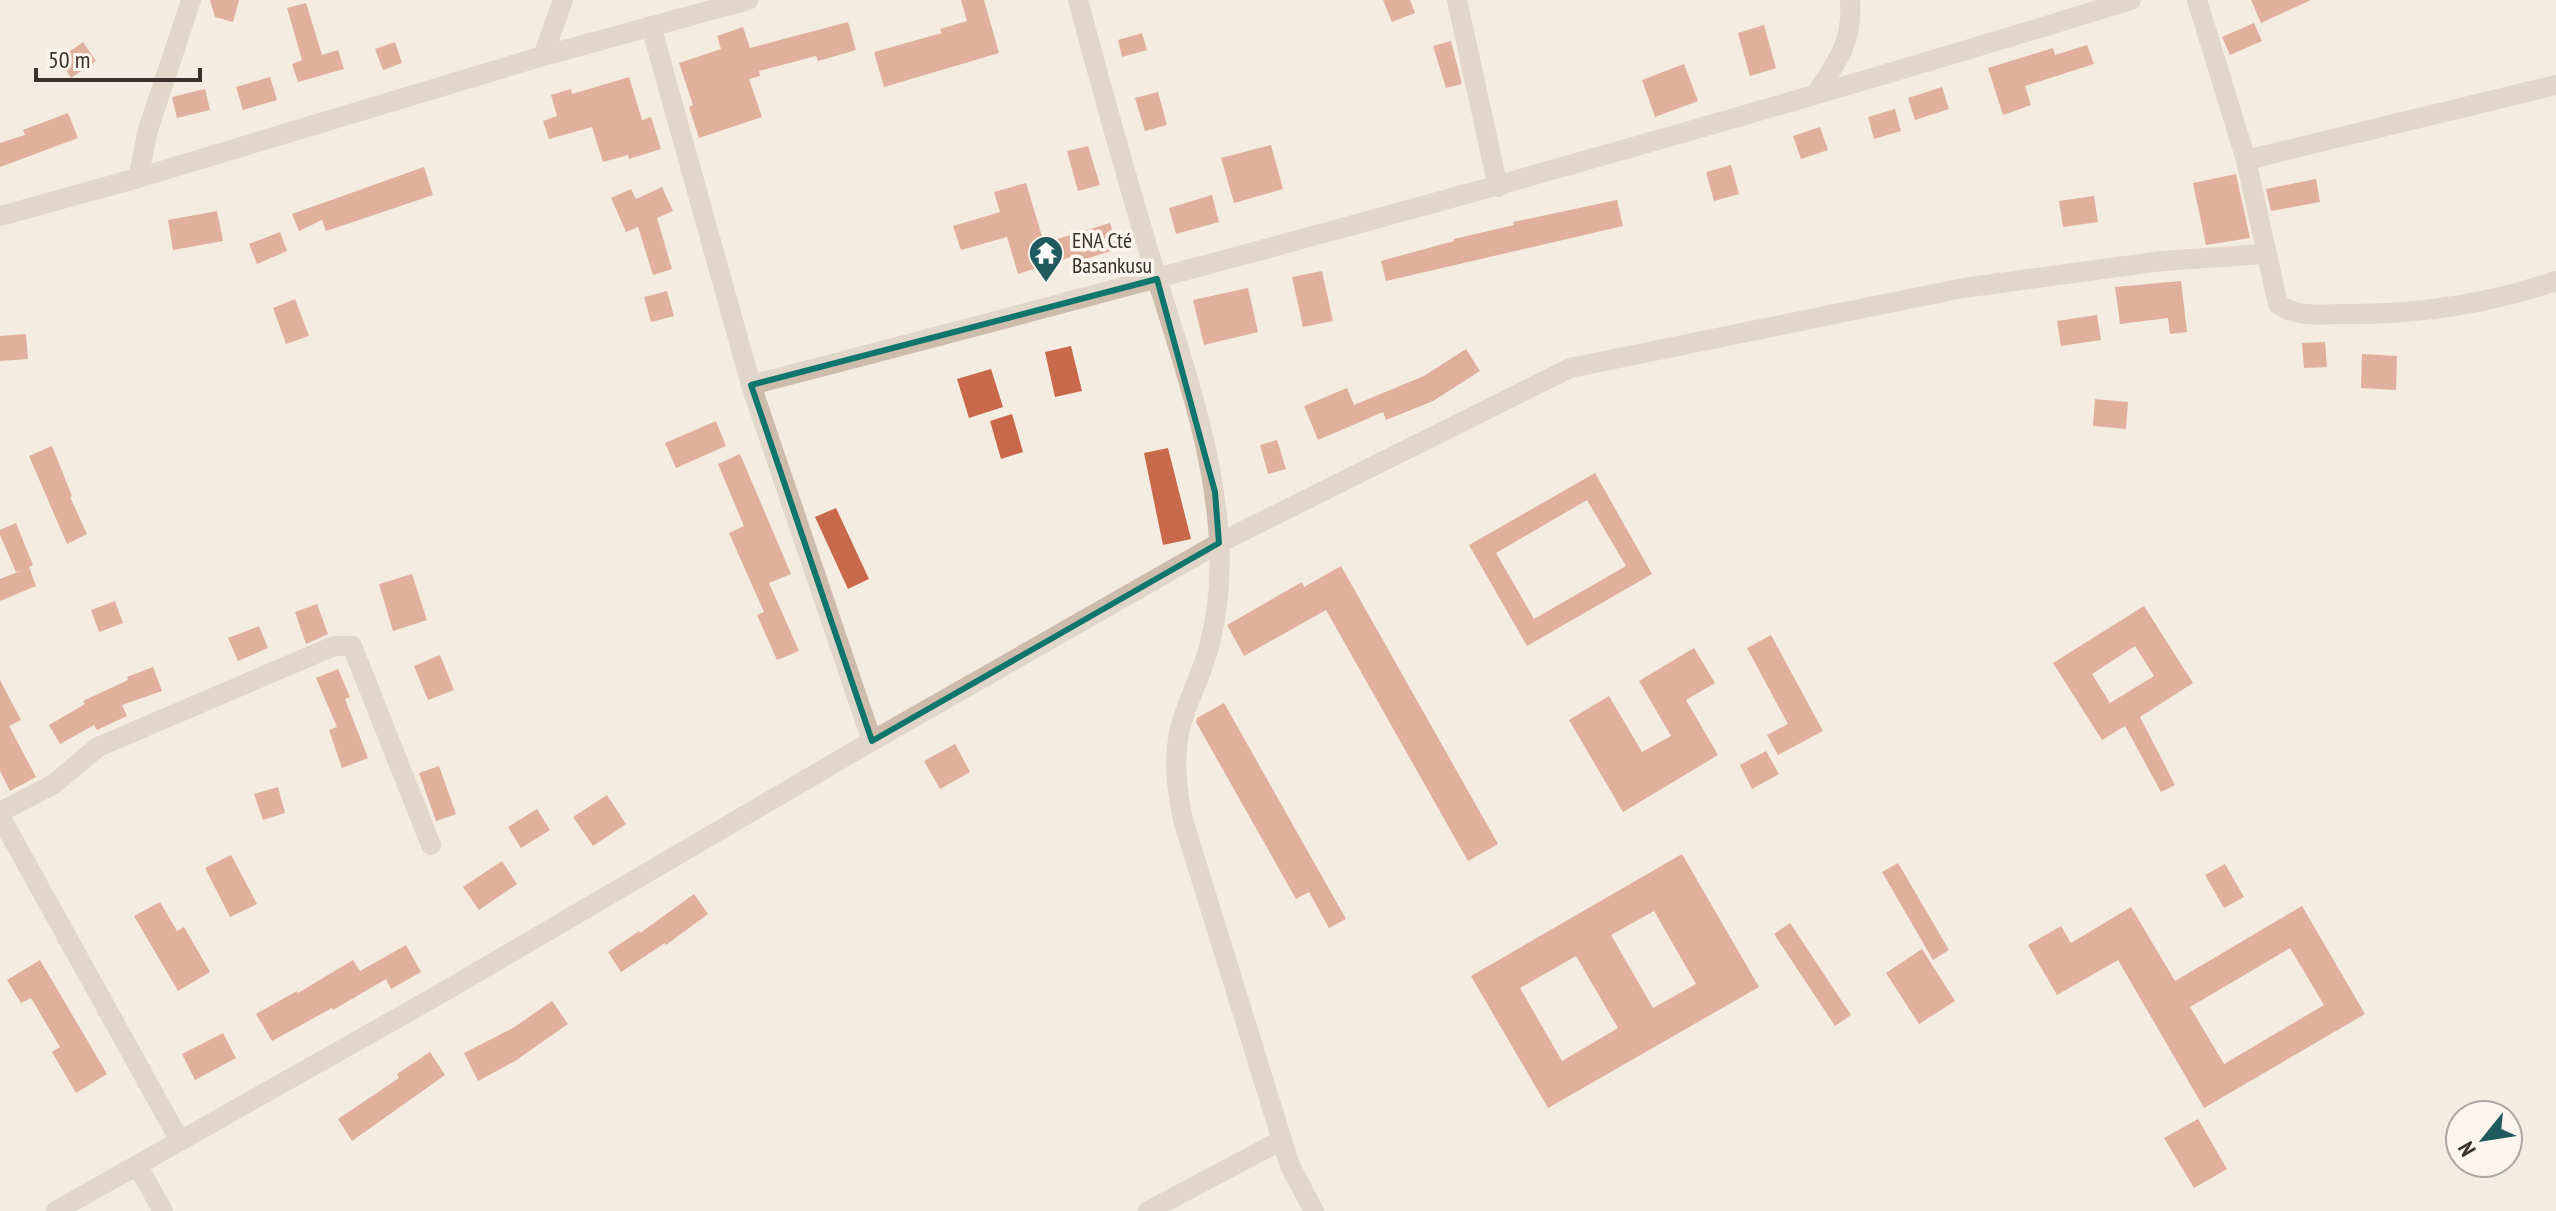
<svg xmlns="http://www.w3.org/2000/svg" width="2556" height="1211" viewBox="0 0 2556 1211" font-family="'PT Sans Narrow',sans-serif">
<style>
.building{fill:#c8694b;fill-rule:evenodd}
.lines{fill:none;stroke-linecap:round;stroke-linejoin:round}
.minor{stroke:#cdbbac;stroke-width:20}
.tertiary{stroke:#cdbbac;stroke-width:20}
.marked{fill:none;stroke:#0f766e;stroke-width:6;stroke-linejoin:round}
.labels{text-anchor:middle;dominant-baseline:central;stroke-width:7;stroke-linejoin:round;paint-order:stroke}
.poi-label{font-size:22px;fill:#3b302b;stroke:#fbf5ee;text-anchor:start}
</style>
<rect width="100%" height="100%" fill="#f4ebe1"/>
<path class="building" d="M210,0h29l-6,22 -18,-5z
M961,0h23l15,53 -115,34 -10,-35 68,-19 -2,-4 27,-8z
M1383,0h27l5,13 -23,9z
M2251,0h60l-50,23z
M306,3l16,52 16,-5 6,19 -46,13 -6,-18 10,-4 -15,-52z
M848,22l8,28 -38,11 -2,-5 -57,15 1,5 -11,3 13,38 -63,21 -10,-31 4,-2 -14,-42 42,-14 -4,-13 26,-9 7,21z
M2254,23l8,18 -32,14 -8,-18z
M1764,25l12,43 -26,8 -12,-43z
M1142,33l5,17 -25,7 -4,-17z
M1451,41l11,43 -16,4 -13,-42z
M83,42l13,19 -25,17 -12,-19z
M395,42l7,21 -19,7 -8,-21z
M2087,45l7,19 -69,22 6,19 -28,10 -15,-47 65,-20 2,7z
M1684,64l14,37 -43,16 -13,-37z
M270,77l7,23 -34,10 -7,-23z
M629,77l13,43 9,-3 10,32 -32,10 -1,-4 -25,7 -11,-35 -43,12 -6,-18 14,-5 -6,-21 20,-6 1,5z
M1942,87l7,22 -34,11 -7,-22z
M205,89l5,21 -33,8 -5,-21z
M1158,92l9,33 -22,6 -10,-33z
M1895,109l6,22 -27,8 -6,-22z
M68,113l10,25 -78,29v-24l25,-8 -2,-5z
M1820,127l8,23 -27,9 -8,-23z
M1271,145l12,44 -49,14 -13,-45z
M1088,146l12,39 -22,6 -11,-40z
M1731,165l8,29 -25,7 -8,-29z
M424,167l9,28 -107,36 -4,-11 -23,11 -7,-17z
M2236,174l14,64 -44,7 -13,-62z
M2316,179l4,23 -49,9 -5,-22z
M1026,183l18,60 66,-20 8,26 -46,14 -1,-6 -53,17 -11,-37 -46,13 -8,-24 47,-14 -6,-20z
M662,187l11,24 -16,7 15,51 -19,6 -15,-48 -12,5 -15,-34 20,-9 5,10z
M1212,195l7,27 -43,12 -7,-26z
M2094,196l4,26 -35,5 -4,-26z
M1617,200l6,26 -237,55 -5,-20 73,-20v-2l60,-14 -1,-3z
M217,211l6,30 -50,9 -5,-30z
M280,232l7,19 -30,13 -8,-20z
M1322,271l11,50 -30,6 -11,-50z
M2181,281l6,51 -17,2 -2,-16 -48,6 -5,-37z
M1248,288l10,44 -54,13 -11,-45z
M667,291l7,25 -23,6 -7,-25z
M295,299l14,37 -23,8 -13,-36z
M2097,315l4,25 -40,6 -4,-25z
M26,334l2,25 -28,2v-25z
M2325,342l2,25 -23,1 -2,-25z
M1071,346l11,45 -27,6 -10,-45z
M1466,349l14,22 -47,30 -47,19 -3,-8 -65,28 -14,-34 43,-18 7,17 70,-29z
M2362,354l35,2 -1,34 -35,-2z
M991,369l12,38 -34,11 -12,-39z
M2095,399l33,3 -2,27 -33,-3z
M1012,414l11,38 -22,7 -11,-38z
M716,421l10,25 -50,22 -11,-25z
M1277,440l9,29 -18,5 -8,-29z
M52,446l20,50 -2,1 17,37 -20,10 -38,-88z
M1168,448l23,91 -28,6 -19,-92z
M740,454l51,120 -22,9 30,68 -22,9 -20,-45 7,-3 -35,-79 15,-7 -26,-62z
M1595,473l57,101 -125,72 -58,-101zM1587,500l39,66 -92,53 -38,-66z
M836,508l33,71 -21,10 -33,-72z
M16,523l17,42 -4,2 7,19 -36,15v-22l23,-9 -7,2 -16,-37v-5z
M1341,566l157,278 -30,17 -142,-251 -82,46 -17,-31 75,-43 2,5z
M412,574l15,46 -34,11 -14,-47z
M115,601l8,22 -24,9 -8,-22z
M317,604l11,30 -22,10 -11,-32z
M2144,606l49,77 -53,34 35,68 -14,7 -36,-66 -23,14 -49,-77zM2135,646l19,30 -44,27 -18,-29z
M259,626l9,22 -30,13 -10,-23z
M1771,635l52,96 -45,24 -11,-20 21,-11 -41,-76z
M1694,648l21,35 -29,17 32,55 -95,57 -54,-92 40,-24 33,56 29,-16 -32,-55z
M440,655l14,35 -26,10 -14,-34z
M153,667l9,24 -40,14 5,11 -30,14 -3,-5 -34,19 -11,-19 36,-21 -2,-3 45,-21 -1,-3z
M338,669l12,28 -5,2 23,59 -26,10 -13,-38 8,-3 -21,-49z
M0,680l21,40 -12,6 27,51 -26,14 -10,-20z
M1224,703l122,216 -17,9 -20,-36 -13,7 -100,-177 1,-4z
M955,744l15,28 -30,17 -16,-28z
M1766,751l13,23 -27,15 -12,-24z
M439,766l17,48 -20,7 -17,-48z
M278,787l7,26 -22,7 -9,-26z
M607,795l19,29 -33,22 -20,-29z
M537,809l13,21 -29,18 -13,-21z
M1682,854l77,133 -211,121 -77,-132zM1654,911l42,73 -43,24 -42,-73zM1576,956l42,72 -56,33 -42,-73z
M231,855l26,49 -27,13 -25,-49z
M502,861l15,23 -38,26 -16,-23z
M1898,863l51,87 -16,10 -51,-88z
M2225,864l19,33 -20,11 -19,-33z
M694,894l14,20 -42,31 -1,-2 -44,29 -13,-20 31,-21 1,2z
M160,902l17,29 7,-4 26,45 -32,19 -44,-75z
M2302,906l63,108 -161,94 -86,-148 -61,35 -29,-50 33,-19 10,17 60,-36 44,74zM2290,948l34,57 -100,59 -34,-57z
M1790,923l61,92 -16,11 -61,-92z
M406,945l15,27 -30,17 -5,-10 -53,31 -1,-2 -60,33 -16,-27 41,-23 1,2 55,-33 7,11z
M1922,949l33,52 -36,23 -33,-51z
M40,960l67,114 -31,19 -24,-41 8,-5 -29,-49 -10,5 -14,-23z
M552,1001l16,23 -53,37 -37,20 -14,-28 49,-25z
M223,1033l13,25 -41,22 -13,-26z
M430,1052l15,23 -93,66 -14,-22 61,-41 -2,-4z
M2198,1119l29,50 -33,19 -30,-50z"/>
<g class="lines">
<path class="minor" d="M1078,0c24,90 49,180 76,269 27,88 60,179 65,271 2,34 -1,71 -9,103 -7,30 -23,57 -30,86 -7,31 -3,61 3,91l107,346 24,45
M1457,0l41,187
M2197,0l49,160 32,144c20,14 42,10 65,10 74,1 144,-10 213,-33
M651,26l100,359c462,-120 923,-244 1380,-385
M543,56l20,-56
M1815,95c22,-33 38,-52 35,-95
M2246,160l310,-75
M138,178l10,-48 43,-130
M751,385l121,356
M0,812l54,-28 44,-37 236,-101h18l79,199
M0,816l180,325
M137,1165l26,46
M56,1211l377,-213 439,-257 347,-198 351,-175 393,-80 199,-27 103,-7
M1148,1211l134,-71"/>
<path class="tertiary" d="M0,216l138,-38 405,-122 205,-56"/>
</g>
<path d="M0 0H2556V1211H0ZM1157,279l58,213 4,51 -347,198 -121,-356z" fill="#f4ebe1" fill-opacity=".55" fill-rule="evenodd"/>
<path class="marked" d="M1157,279l58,213 4,51 -347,198 -121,-356z"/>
<defs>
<g id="temple-pin" transform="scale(1.8)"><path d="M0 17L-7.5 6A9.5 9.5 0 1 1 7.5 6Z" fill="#1f5a5e" stroke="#fbf5ee"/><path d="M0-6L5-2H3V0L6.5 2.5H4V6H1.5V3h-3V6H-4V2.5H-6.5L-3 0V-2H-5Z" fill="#fff"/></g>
</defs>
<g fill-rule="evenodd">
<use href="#temple-pin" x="1046" y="253"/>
</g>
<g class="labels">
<g class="poi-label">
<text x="1072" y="240">ENA Cté<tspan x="1072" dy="25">Basankusu</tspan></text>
</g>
</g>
<g transform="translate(2484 1139) rotate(240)"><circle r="38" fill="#fbf5ee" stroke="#aea6a0" stroke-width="2"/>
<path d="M0-6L14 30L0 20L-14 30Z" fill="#1f5a5e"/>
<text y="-12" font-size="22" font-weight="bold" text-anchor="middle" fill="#3b302b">N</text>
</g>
<path d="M36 68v12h164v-12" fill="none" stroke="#3b302b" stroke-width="4"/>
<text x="48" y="68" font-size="24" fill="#3b302b" stroke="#fbf5ee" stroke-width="6" paint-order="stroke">50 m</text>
</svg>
